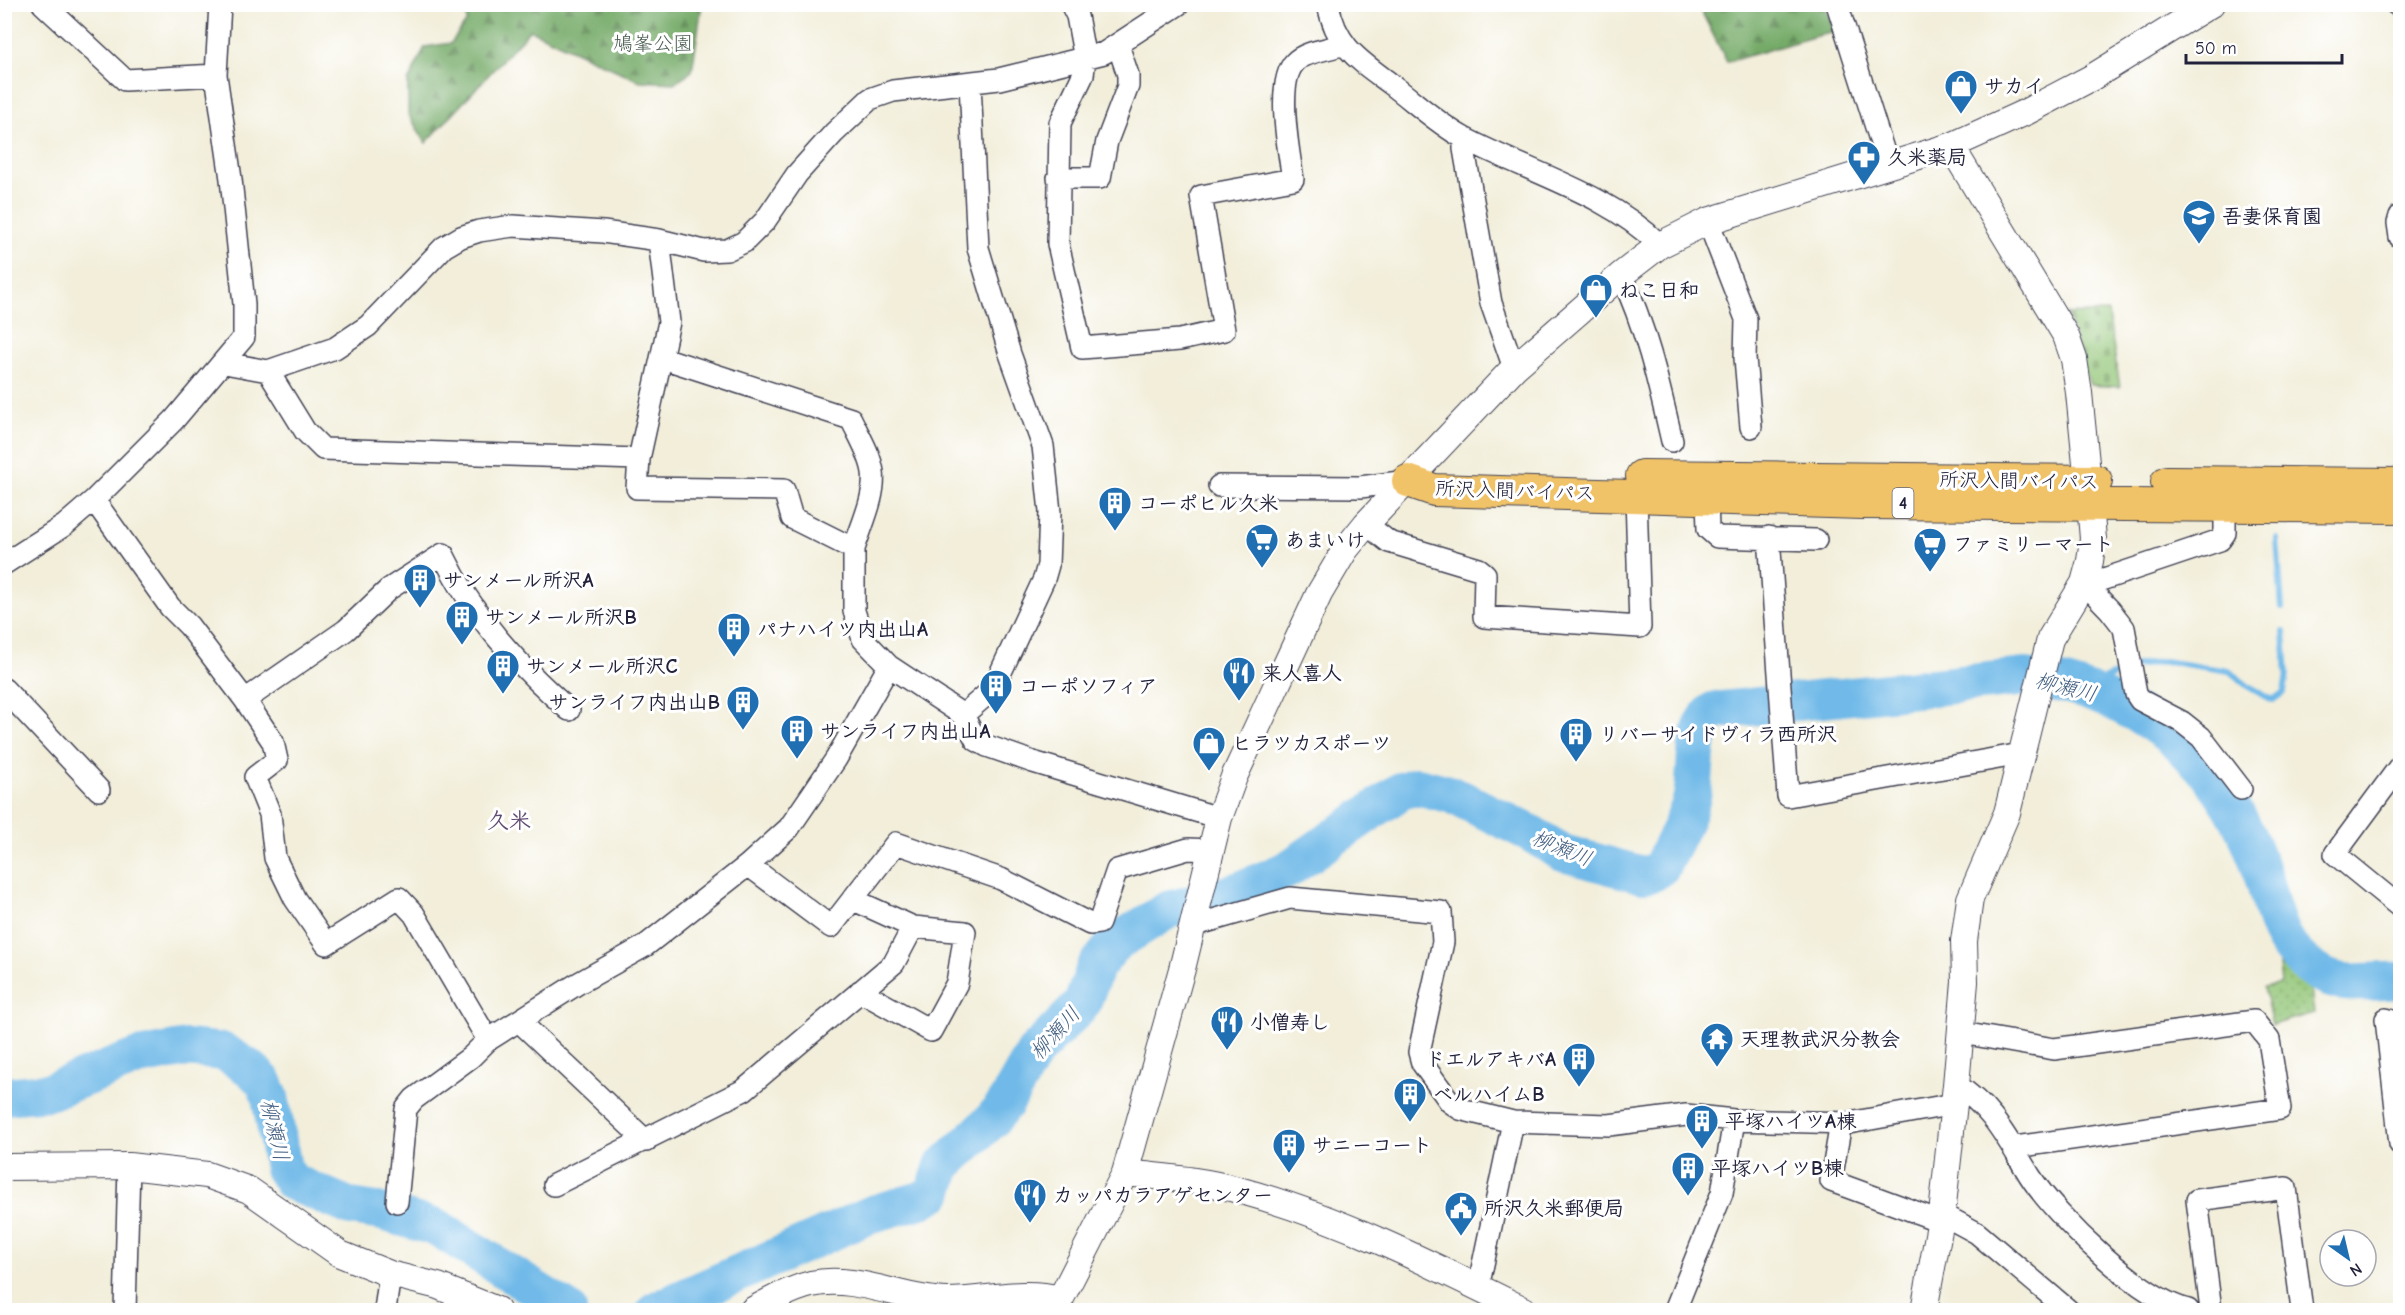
<svg xmlns="http://www.w3.org/2000/svg" width="2405" height="1315" viewBox="0 0 2405 1315" font-family="'Comic Neue','Klee One',sans-serif">
<style>
.green{fill:url(#green-dots);stroke:#5a7458;stroke-width:1.5}
.forest{fill:url(#forest-firs);stroke:#4c6651;stroke-width:1.5}
.cemetery{fill:url(#cemetery-stones);stroke:#5a7458;stroke-width:1.5}
.lines{fill:none;stroke-linecap:round;stroke-linejoin:round}
.stream{stroke:#70b9e8;stroke-width:6}
.river{stroke:#70b9e8;stroke-width:38}
.minor-casing{stroke:#414153;stroke-width:24}
.tertiary-casing{stroke:#414153;stroke-width:28}
.primary-casing{stroke:#414153;stroke-width:34}
.minor{stroke:#fff;stroke-width:21}
.tertiary{stroke:#fff;stroke-width:26}
.primary{stroke:#f1c369;stroke-width:32}
.labels{text-anchor:middle;dominant-baseline:central;stroke-width:6;stroke-linejoin:round;paint-order:stroke}
.shield{fill:#fff;stroke:#646476;stroke-width:1.5}
.shield-label{font-size:18px;font-weight:bold;fill:#22223b}
.park-label{font-size:20px;fill:#495b50;stroke:#fff}
.poi-label{font-size:20px;font-weight:bold;fill:#22223b;stroke:#fff;text-anchor:start}
.street-label{font-size:20px;fill:#22223b;stroke:#fff}
.water-label{font-size:21px;font-style:italic;fill:#415e80;stroke:#fff}
.quarter-label{font-size:22px;font-weight:bold;fill:#604c72;stroke:#fff}
</style>
<defs>
<pattern id="green-dots" width="8" height="8" patternUnits="userSpaceOnUse" patternTransform="scale(1.5)"><rect width="8" height="8" fill="#92c576"/><path d="M2 2h.1M6 6h.1" fill="none" stroke="#77a062" stroke-width="1.8" stroke-linecap="round"/></pattern>
<pattern id="forest-firs" width="22" height="20" patternUnits="userSpaceOnUse" patternTransform="scale(1.5)"><rect width="22" height="20" fill="#75aa67"/><path d="M5 1l3.5 6h-7zM16 11l3.5 6h-7z" fill="#608a56"/></pattern>
<pattern id="cemetery-stones" width="16" height="16" patternUnits="userSpaceOnUse" patternTransform="scale(1.5)"><rect width="16" height="16" fill="#92c576"/><path d="M2 7V4a2 2 0 0 1 4 0v3zM10 15v-3a2 2 0 0 1 4 0v3z" fill="#77a062"/></pattern>
</defs>
<rect width="100%" height="100%" fill="#fff"/>
<filter id="ink" filterUnits="userSpaceOnUse"><feTurbulence type="fractalNoise" baseFrequency=".0167" numOctaves="2"/><feDisplacementMap in="SourceGraphic" scale="12" xChannelSelector="R" yChannelSelector="G"/><feConvolveMatrix kernelMatrix="1 2 1 2 8 2 1 2 1" color-interpolation-filters="sRGB"/></filter>
<filter id="wash" filterUnits="userSpaceOnUse"><feTurbulence type="fractalNoise" baseFrequency=".008" numOctaves="4" result="noise"/><feDisplacementMap in="SourceGraphic" scale="24" xChannelSelector="R" yChannelSelector="G"/><feGaussianBlur stdDeviation="1.35" result="paint"/><feColorMatrix in="noise" values="0 0 0 0 0 0 0 0 0 0 0 0 0 0 0 0 0 1.4 0 .05"/><feComposite in="paint" operator="in"/></filter>
<g filter="url(#wash)">
<rect width="100%" height="100%" fill="#f2eeda"/>
<path class="green" d="M2279,965l32,25 3,23 -42,12 -8,-37 17,-4z"/>
<path class="forest" d="M464,5v-1l238,1 -10,66 -18,12 -35,-2 -109,-51 -104,113 -18,-29v-32l17,-35 26,-4 16,-22z
M1698,5h127l9,26 -107,31z"/>
<path class="cemetery" d="M2108,312l12,75 -30,-2 -23,-71z"/>
<g class="lines">
<path class="stream" d="M2277,539l5,69
M4,579l40,-28
M2136,666l28,-5 65,10 23,18 21,11 11,-8 3,-17 -3,-43
M2083,688l44,-18"/>
<path class="river" d="M4,1096l44,-4 90,-35 49,-9 37,4 27,17 13,13 6,15 13,71 9,14 59,25 31,5 56,16 130,82
M656,1310l216,-96 49,-14 13,-7 9,-27 49,-46 13,-16 29,-51 48,-49 13,-36 20,-25 53,-33 68,-18 51,-22 114,-79 16,-5 36,9 77,38 33,20 80,22 10,-2 9,-7c9,-21 23,-43 29,-65 8,-30 -2,-67 22,-90l313,-34c110,16 191,77 231,182 19,48 12,84 63,115 24,15 54,5 80,7"/>
</g>
</g>
<g filter="url(#ink)">
<g class="lines">
<g class="minor-casing">
<path id="minor" d="M43,4l82,76 91,-5
M1071,4l6,12 8,43 -2,16 -23,48 -2,121 24,104 98,-8 44,-10 -23,-134 92,-17c-4,-26 -18,-97 2,-117 10,-11 34,-12 48,-18
M1328,4c8,43 31,56 63,80 24,18 47,40 73,54 66,35 142,54 196,107
M1837,4l51,161
M2396,4l4,1
M1464,138v11l27,154 23,65
M1058,178h42l7,-37 21,-55v-11l-10,-30
M2400,216l-2,7 2,14
M1708,221l38,98 -1,39 6,69
M1621,275c25,52 38,110 51,166
M663,358l188,61c8,17 19,34 22,53 3,24 -12,54 -19,77
M225,363l43,8 67,-23 33,-22 76,-79 17,-10 18,-6 34,-5 90,6 56,8 45,11 23,-1 17,-8 21,-21 32,-47 37,-41 36,-34 23,-8 106,-12 105,-26 75,-49
M268,371l37,60 18,18 316,10 -2,29 147,2 8,28 62,31v62l9,28 26,27 74,49 13,25 11,6 46,16 186,56
M639,459l30,-137 -10,-82
M1219,486l141,1 48,-6
M94,500l76,107 19,19 56,74 101,-70 43,-41 54,-35c29,62 75,111 126,156
M1707,500l1,29 9,8 99,3
M1366,524l23,18 90,27 6,5 -1,43 156,10 -4,-131
M1769,537l19,259 233,-42
M4,564l61,-39 29,-25 80,-80 70,-83v-33l-13,-125 -15,-104 4,-71
M2086,578l18,1 116,-39 5,-7v-28
M2084,583l26,27 14,18 12,66 4,6 42,22 19,15 40,52
M4,689l95,101
M245,700l28,42 4,18 -22,17 15,37 5,44 20,41 31,45 73,-46 15,16 74,126
M963,715l30,-26 51,-110 4,-14 2,-53 -7,-66 -33,-92 -32,-106 -8,-165
M2400,766l-65,88 65,53
M748,865l83,62 65,-84 105,36 89,45 9,-1 18,-53 71,-21 23,1
M854,900l59,27 52,5 -8,51 -26,48 -71,-40
M1192,926l98,-28 151,14 2,30 -24,110 3,11 28,39 10,7 53,13 96,3 77,-10 48,5 115,3 105,-19
M519,1021l127,120
M2400,1023l-14,-4 14,125
M1962,1033l92,16 200,-28 15,19 11,69 -265,38
M1956,1085c37,23 52,56 74,91 27,42 110,122 158,134
M1841,1123l-10,58 109,40
M554,1185l190,-95 150,-127 19,-36
M397,1202l9,-93 8,-10 57,-42 17,-17 89,-56 68,-38 103,-81 41,-37 47,-69 53,-93
M1942,1214l35,19 91,77
M1478,1288l35,-166
M125,1310l4,-144
M385,1310l5,-36
M1675,1310l47,-117 12,-73
M2211,1310l-14,-110 89,-12 16,122"/>
</g>
<g class="tertiary-casing">
<path id="tertiary" d="M4,1167l125,-1 78,9 42,15 91,64 50,20 48,12 59,24
M1125,1173c39,4 79,7 117,18 98,27 191,74 282,119
M753,1310c18,-10 38,-21 58,-26 45,-10 91,16 136,17 39,0 74,-12 113,-2
M1055,1310l70,-137 57,-204 37,-151 15,-41 85,-183 26,-44 21,-26 148,-156 107,-93 39,-30 48,-24 243,-75 75,-34 65,-34 120,-74
M1924,1310l18,-96 14,-129 9,-103 -1,-41 6,-42 37,-86 43,-174 34,-56 6,-22 3,-22 -3,-36 -11,-110 -5,-34 -8,-23 -115,-190"/>
</g>
<g class="primary-casing">
<path id="primary" d="M1642,476l454,5
M1408,481l26,9 428,13 538,4
M2167,482l233,2"/>
</g>
<use href="#minor" class="minor"/>
<use href="#tertiary" class="tertiary"/>
<use href="#primary" class="primary"/>
</g>
</g>
<defs>
<g id="shop-pin" transform="scale(1.725)"><path d="M0 17L-7.5 6A9.5 9.5 0 1 1 7.5 6Z" fill="#1f6fb2" stroke="#fff"/><path d="M-5-2.5h2.3a2.7 3.5 0 0 1 5.4 0H5L5.5 6h-11ZM-1.5-2.5h3a1.5 2.3 0 0 0-3 0Z" fill="#fff"/></g>
<g id="pharmacy-pin" transform="scale(1.725)"><path d="M0 17L-7.5 6A9.5 9.5 0 1 1 7.5 6Z" fill="#1f6fb2" stroke="#fff"/><path d="M-2-6h4v4h4v4h-4v4h-4v-4h-4v-4h4Z" fill="#fff"/></g>
<g id="school-pin" transform="scale(1.725)"><path d="M0 17L-7.5 6A9.5 9.5 0 1 1 7.5 6Z" fill="#1f6fb2" stroke="#fff"/><path d="M0-5L7-2L0 1L-7-2ZM-4 1L0 2.5L4 1V4Q0 6-4 4Z" fill="#fff"/></g>
<g id="building-pin" transform="scale(1.725)"><path d="M0 17L-7.5 6A9.5 9.5 0 1 1 7.5 6Z" fill="#1f6fb2" stroke="#fff"/><path d="M-4-6H4V6H1V3H-1V6H-4ZM-2.5-4.3h1.7v1.8h-1.7ZM.8-4.3h1.7v1.8H.8ZM-2.5-1h1.7V.8h-1.7ZM.8-1h1.7V.8H.8Z" fill="#fff"/></g>
<g id="supermarket-pin" transform="scale(1.725)"><path d="M0 17L-7.5 6A9.5 9.5 0 1 1 7.5 6Z" fill="#1f6fb2" stroke="#fff"/><path d="M-6-5.5h2.5l.6 2H6L4.5 2H-2.5L-4.4-4H-6ZM-1.5 3.2a1.3 1.3 0 1 0 .1 0ZM3 3.2a1.3 1.3 0 1 0 .1 0Z" fill="#fff"/></g>
<g id="restaurant-pin" transform="scale(1.725)"><path d="M0 17L-7.5 6A9.5 9.5 0 1 1 7.5 6Z" fill="#1f6fb2" stroke="#fff"/><path d="M-5-6h1v4h1v-4h1v4h1v-4h1v5L-1.5 .5V6h-2V.5L-5-1ZM5-6V6H3V1.5H1.5Q1.5-4 5-6Z" fill="#fff"/></g>
<g id="temple-pin" transform="scale(1.725)"><path d="M0 17L-7.5 6A9.5 9.5 0 1 1 7.5 6Z" fill="#1f6fb2" stroke="#fff"/><path d="M0-6L5-2H3V0L6.5 2.5H4V6H1.5V3h-3V6H-4V2.5H-6.5L-3 0V-2H-5Z" fill="#fff"/></g>
<g id="civic-pin" transform="scale(1.725)"><path d="M0 17L-7.5 6A9.5 9.5 0 1 1 7.5 6Z" fill="#1f6fb2" stroke="#fff"/><path d="M-.6-6.5H3V-4.5H.6V-3L4-1V1h2V6H-6V1h2V-1L-.6-3ZM-1.2 2.5V6h2.4V2.5Z" fill="#fff"/></g>
</defs>
<g fill-rule="evenodd">
<use href="#shop-pin" x="1961" y="86"/>
<use href="#pharmacy-pin" x="1864" y="157"/>
<use href="#school-pin" x="2199" y="216"/>
<use href="#shop-pin" x="1596" y="290"/>
<use href="#building-pin" x="1115" y="503"/>
<use href="#supermarket-pin" x="1262" y="540"/>
<use href="#supermarket-pin" x="1930" y="544"/>
<use href="#building-pin" x="420" y="580"/>
<use href="#building-pin" x="462" y="617"/>
<use href="#building-pin" x="734" y="629"/>
<use href="#building-pin" x="503" y="666"/>
<use href="#restaurant-pin" x="1239" y="673"/>
<use href="#building-pin" x="996" y="686"/>
<use href="#building-pin" x="743" y="702"/>
<use href="#building-pin" x="797" y="731"/>
<use href="#building-pin" x="1576" y="734"/>
<use href="#shop-pin" x="1209" y="743"/>
<use href="#restaurant-pin" x="1227" y="1022"/>
<use href="#temple-pin" x="1717" y="1039"/>
<use href="#building-pin" x="1579" y="1059"/>
<use href="#building-pin" x="1410" y="1094"/>
<use href="#building-pin" x="1702" y="1121"/>
<use href="#building-pin" x="1289" y="1145"/>
<use href="#building-pin" x="1688" y="1168"/>
<use href="#restaurant-pin" x="1030" y="1195"/>
<use href="#civic-pin" x="1461" y="1208"/>
</g>
<g class="labels">
<rect class="shield" x="1892.5" y="488" width="21" height="30" rx="4.5"/>
<g class="shield-label">
<text x="1903" y="503">4</text>
</g>
<g class="park-label">
<text x="653" y="43">鳩峯公園</text>
</g>
<g class="poi-label">
<text x="1984" y="86">サカイ</text>
<text x="1887" y="157">久米薬局</text>
<text x="2222" y="216">吾妻保育園</text>
<text x="1619" y="290">ねこ日和</text>
<text x="1138" y="503">コーポヒル久米</text>
<text x="1285" y="540">あまいけ</text>
<text x="1953" y="544">ファミリーマート</text>
<text x="443" y="580">サンメール所沢A</text>
<text x="485" y="617">サンメール所沢B</text>
<text x="757" y="629">パナハイツ内出山A</text>
<text x="526" y="666">サンメール所沢C</text>
<text x="1262" y="673">来人喜人</text>
<text x="1019" y="686">コーポソフィア</text>
<text x="720" y="702" text-anchor="end">サンライフ内出山B</text>
<text x="820" y="731">サンライフ内出山A</text>
<text x="1599" y="734">リバーサイドヴィラ西所沢</text>
<text x="1232" y="743">ヒラツカスポーツ</text>
<text x="1250" y="1022">小僧寿し</text>
<text x="1740" y="1039">天理教武沢分教会</text>
<text x="1556" y="1059" text-anchor="end">ドエルアキバA</text>
<text x="1433" y="1094">ベルハイムB</text>
<text x="1725" y="1121">平塚ハイツA棟</text>
<text x="1312" y="1145">サニーコート</text>
<text x="1711" y="1168">平塚ハイツB棟</text>
<text x="1053" y="1195">カッパカラアゲセンター</text>
<text x="1484" y="1208">所沢久米郵便局</text>
</g>
<g class="street-label">
<text transform="translate(2019 481) rotate(1)">所沢入間バイパス</text>
<text transform="translate(1515 491) rotate(2)">所沢入間バイパス</text>
</g>
<g class="water-label">
<text transform="translate(2066 687) rotate(14)">柳瀬川</text>
<text transform="translate(1562 848) rotate(22)">柳瀬川</text>
<text transform="translate(1055 1033) rotate(-48)">柳瀬川</text>
<text transform="translate(275 1130) rotate(77)">柳瀬川</text>
</g>
<g class="quarter-label">
<text x="509" y="821">久米</text>
</g>
</g>
<rect width="2405" height="1315" fill="none" stroke="#fff" stroke-width="24"/>
<g transform="translate(2348 1258) rotate(146)"><circle r="28" fill="#ffffff" stroke="#a7a7b1" stroke-width="1.5"/>
<path d="M0-4.5L10 22L0 15L-10 22Z" fill="#1f6fb2"/>
<text y="-9" font-size="16" font-weight="bold" text-anchor="middle" fill="#22223b">N</text>
</g>
<path d="M2186 54v9h156v-9" fill="none" stroke="#22223b" stroke-width="3"/>
<text x="2195" y="54" font-size="18" fill="#22223b" stroke="#ffffff" stroke-width="4.5" paint-order="stroke">50 m</text>
</svg>
